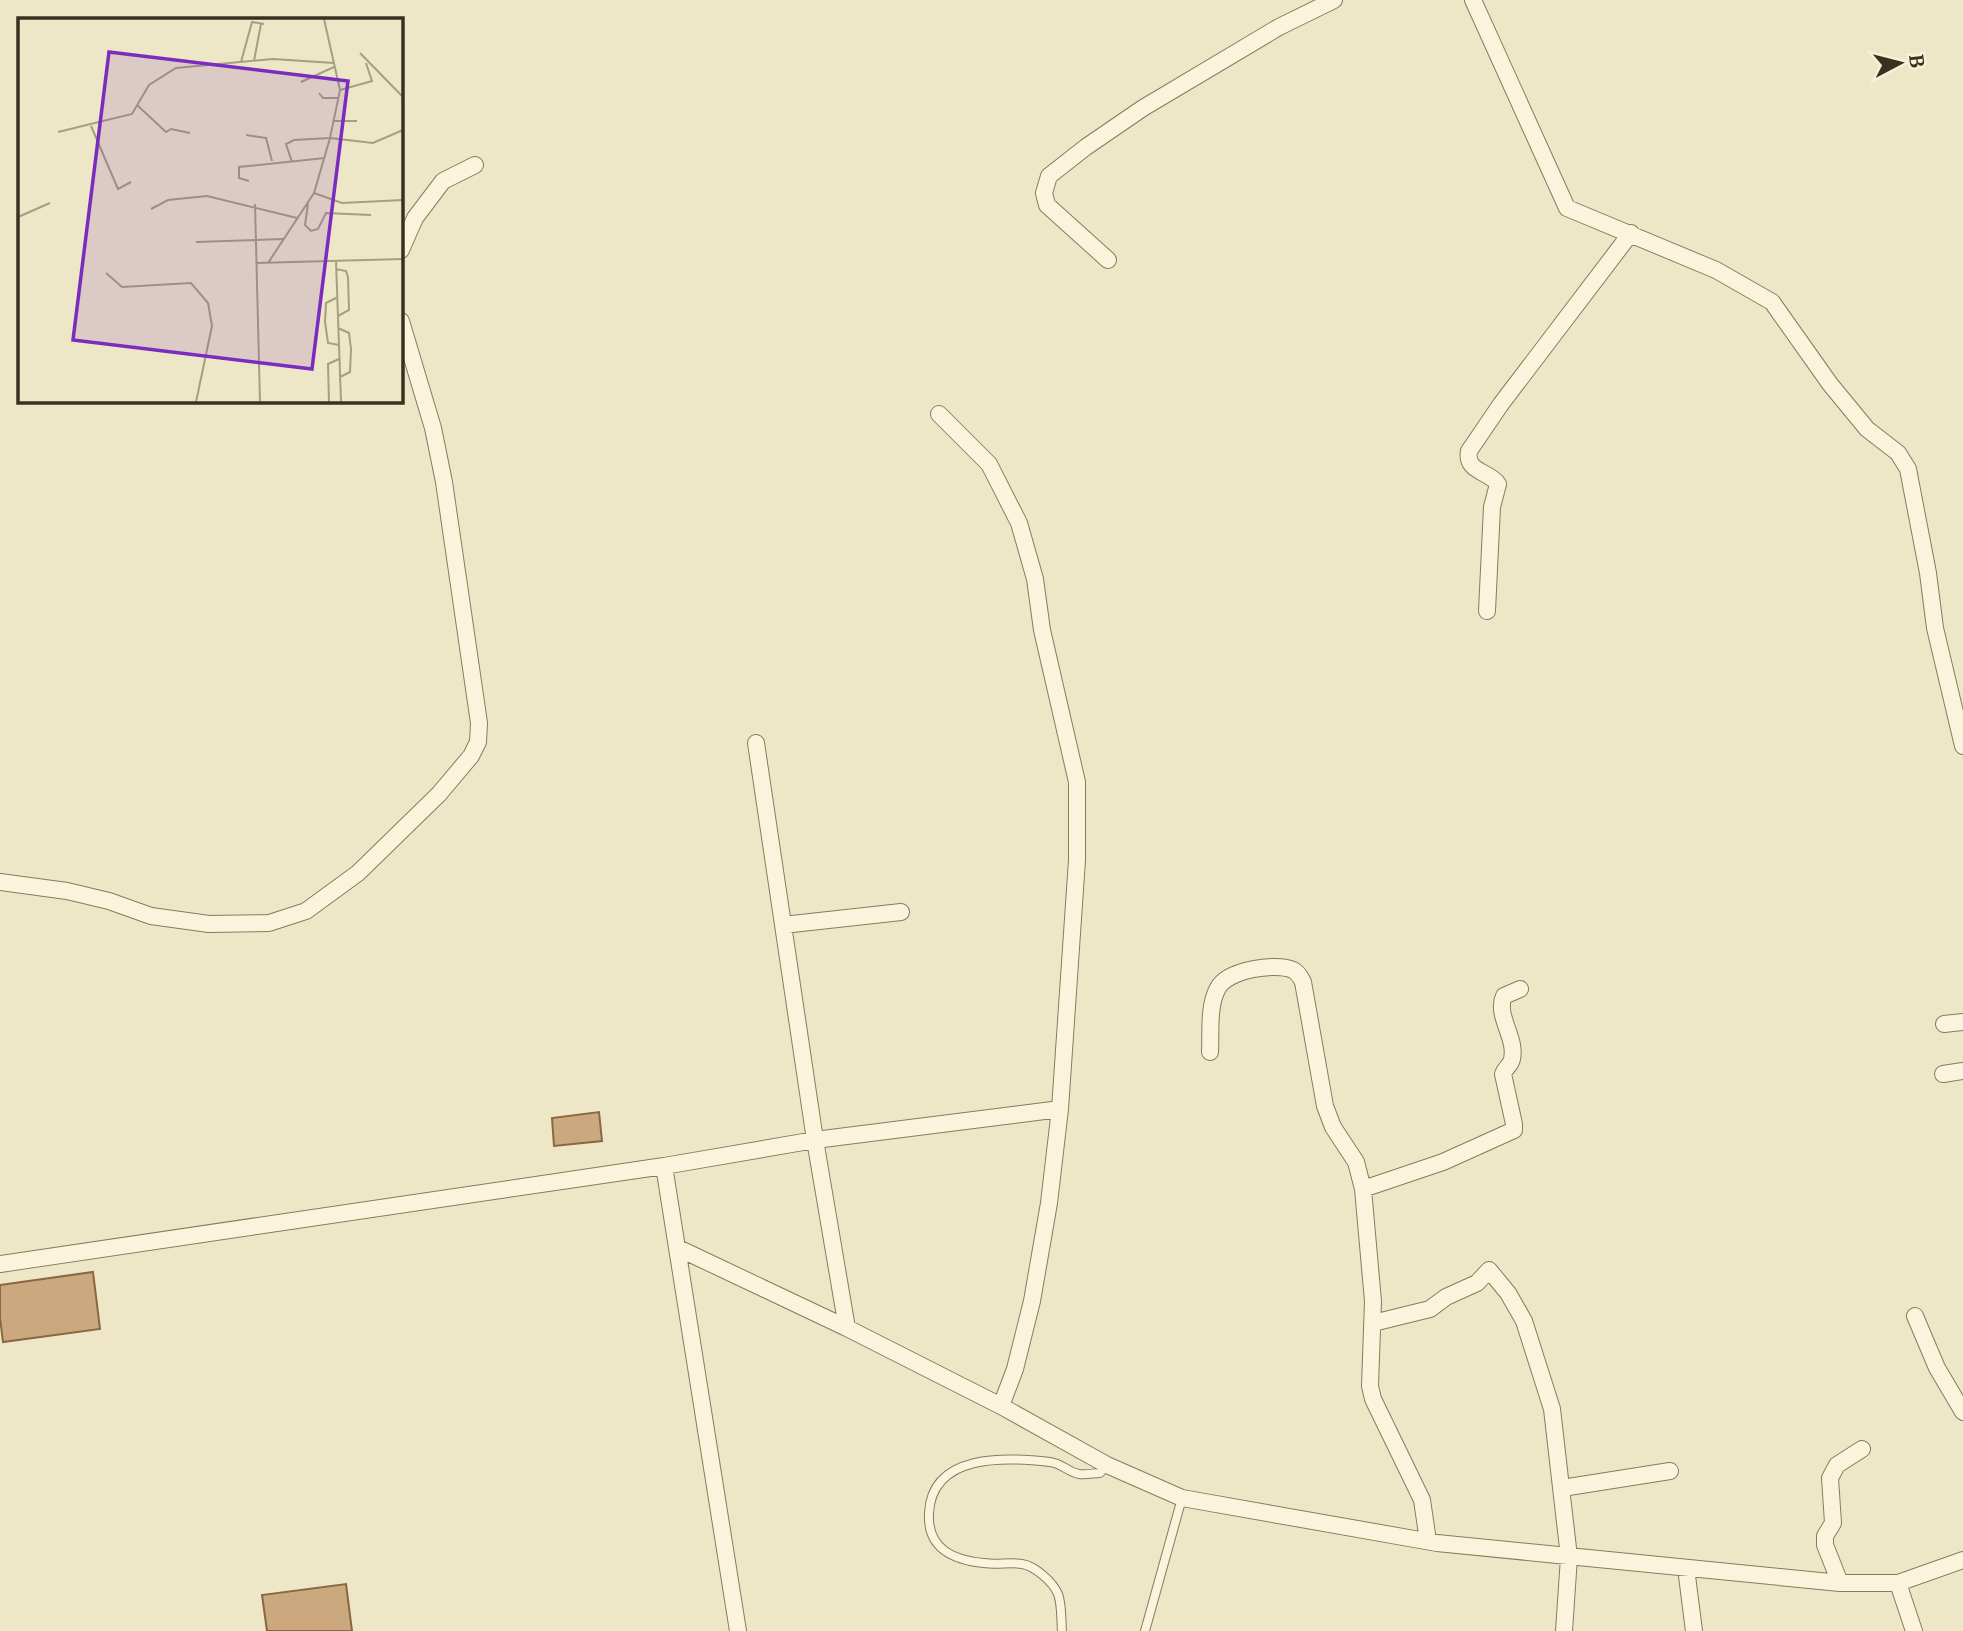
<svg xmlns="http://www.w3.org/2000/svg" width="1963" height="1631" viewBox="0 0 1963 1631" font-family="Merriweather,serif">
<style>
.building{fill:#cca87e;stroke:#896742;stroke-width:2}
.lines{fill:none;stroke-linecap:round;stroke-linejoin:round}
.service-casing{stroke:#8a7a5c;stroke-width:10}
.minor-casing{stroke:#8a7a5c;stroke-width:18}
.service{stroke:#f9f4db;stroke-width:8}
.minor{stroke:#f9f4db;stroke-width:16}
.inset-road{fill:none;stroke:#a69e84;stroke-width:2}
.view{fill:#7b2cbf;fill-opacity:0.15;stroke:#7b2cbf;stroke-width:3.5}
.inset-edge{fill:none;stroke:#3b3020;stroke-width:3.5}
</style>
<rect width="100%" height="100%" fill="#eee7c7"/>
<path class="building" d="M599,1112l3,29 -48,5 -2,-28z
M93,1272l7,57 -97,13 -3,-24v-33z
M346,1584l6,47h-85l-5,-36z"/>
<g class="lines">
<g class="service-casing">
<path id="service" d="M1062,1631c-1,-12 0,-26 -4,-37 -5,-12 -23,-28 -36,-30 -12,-2 -25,1 -38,-1 -31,-3 -57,-14 -55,-50 3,-60 77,-56 121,-51 11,1 18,10 29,12 7,1 15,-1 21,-1l7,-8
M1145,1631l37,-133"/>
</g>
<g class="minor-casing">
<path id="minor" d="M1473,0l94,208 149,62 56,32 58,82 37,45 31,24 10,16 20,104 7,55 28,118
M401,250l14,-32 28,-37 32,-16
M1108,260l-61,-55 -3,-12 5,-17 37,-29 57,-39 136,-81 55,-27
M939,414l50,50 30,59 16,56 7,51 35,152v78l-17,249 -11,94 -17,98 -17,68 -14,37
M1487,611l5,-104 6,-23c-9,-13 -33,-12 -29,-33l32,-47 130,-171
M756,743l59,397 32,188
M0,882l67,9 42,10 42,15 58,8 60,-1 37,-12 52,-38 81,-79 32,-38 7,-14 1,-19 -35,-241 -11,-54 -32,-107
M783,925l118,-13
M1944,1024l19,-2
M1210,1052c1,-19 -2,-47 8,-64 9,-18 58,-26 75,-18 6,3 7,7 10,12l22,124 8,21 23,35 7,27 10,112 -3,85 3,13 49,101 6,41
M1943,1074l20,-3
M664,1166l74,465
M1363,1189l80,-27 71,-32v-6l-11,-50c2,-6 8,-9 9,-15 5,-21 -17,-44 -8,-63l16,-7
M678,1248l169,80 154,78 106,59 75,33 255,45 403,40h58l65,-23
M0,1264l664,-98 151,-26 245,-31
M1915,1316l22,52 26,44
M1373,1323l57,-14 16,-12 31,-14 12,-13 19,23 16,28 28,88 17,148 -5,74
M1562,1488l108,-17
M1686,1568l8,63
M1840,1583l-15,-38v-9l8,-13 -3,-45 7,-13 25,-16
M1898,1583l16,48"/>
</g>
<use href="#service" class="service"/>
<use href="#minor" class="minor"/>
</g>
<g transform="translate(18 18)">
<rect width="385" height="385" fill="#eee7c7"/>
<path class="inset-road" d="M342,35l43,44M236,43l7,-37M223,44l11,-40 12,2M283,64l33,-15M322,72l32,-9 -6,-18M301,75l4,5h16M119,87l29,27 5,-3 19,4M316,103h23M73,108l27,63 13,-7M40,114l74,-18 17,-29 27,-17 97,-9 61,4M228,117l20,3 6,23M274,144l-6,-18 8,-4 36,-2 43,5 30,-13M231,163l-10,-3v-11l86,-9M296,175l28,10 61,-3M237,186l5,198M290,186l-3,21 6,6 7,-2 8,-16 45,2M133,191l17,-9 39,-4 90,22M0,199l32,-14M178,224l87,-3M318,243l5,141M238,245l147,-4M250,245l46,-70 16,-55 10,-48 -16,-71M318,251l10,2 2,6 1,33 -11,6M88,255l16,14 69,-4 17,20 4,23 -16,76M318,280l-10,5 -1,19 3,21 11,2M320,310l11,5 2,16 -1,23 -10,5M311,384l-1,-38 11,-5"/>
<path class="view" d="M91,34l239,29 -36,288 -239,-29z"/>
<rect width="385" height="385" class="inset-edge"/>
</g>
<g transform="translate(1900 63) rotate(83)" stroke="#f6f1d7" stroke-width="5" paint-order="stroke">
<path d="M0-5L12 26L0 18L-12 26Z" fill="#3b3020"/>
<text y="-10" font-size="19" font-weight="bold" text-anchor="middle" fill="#3b3020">B</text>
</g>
</svg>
